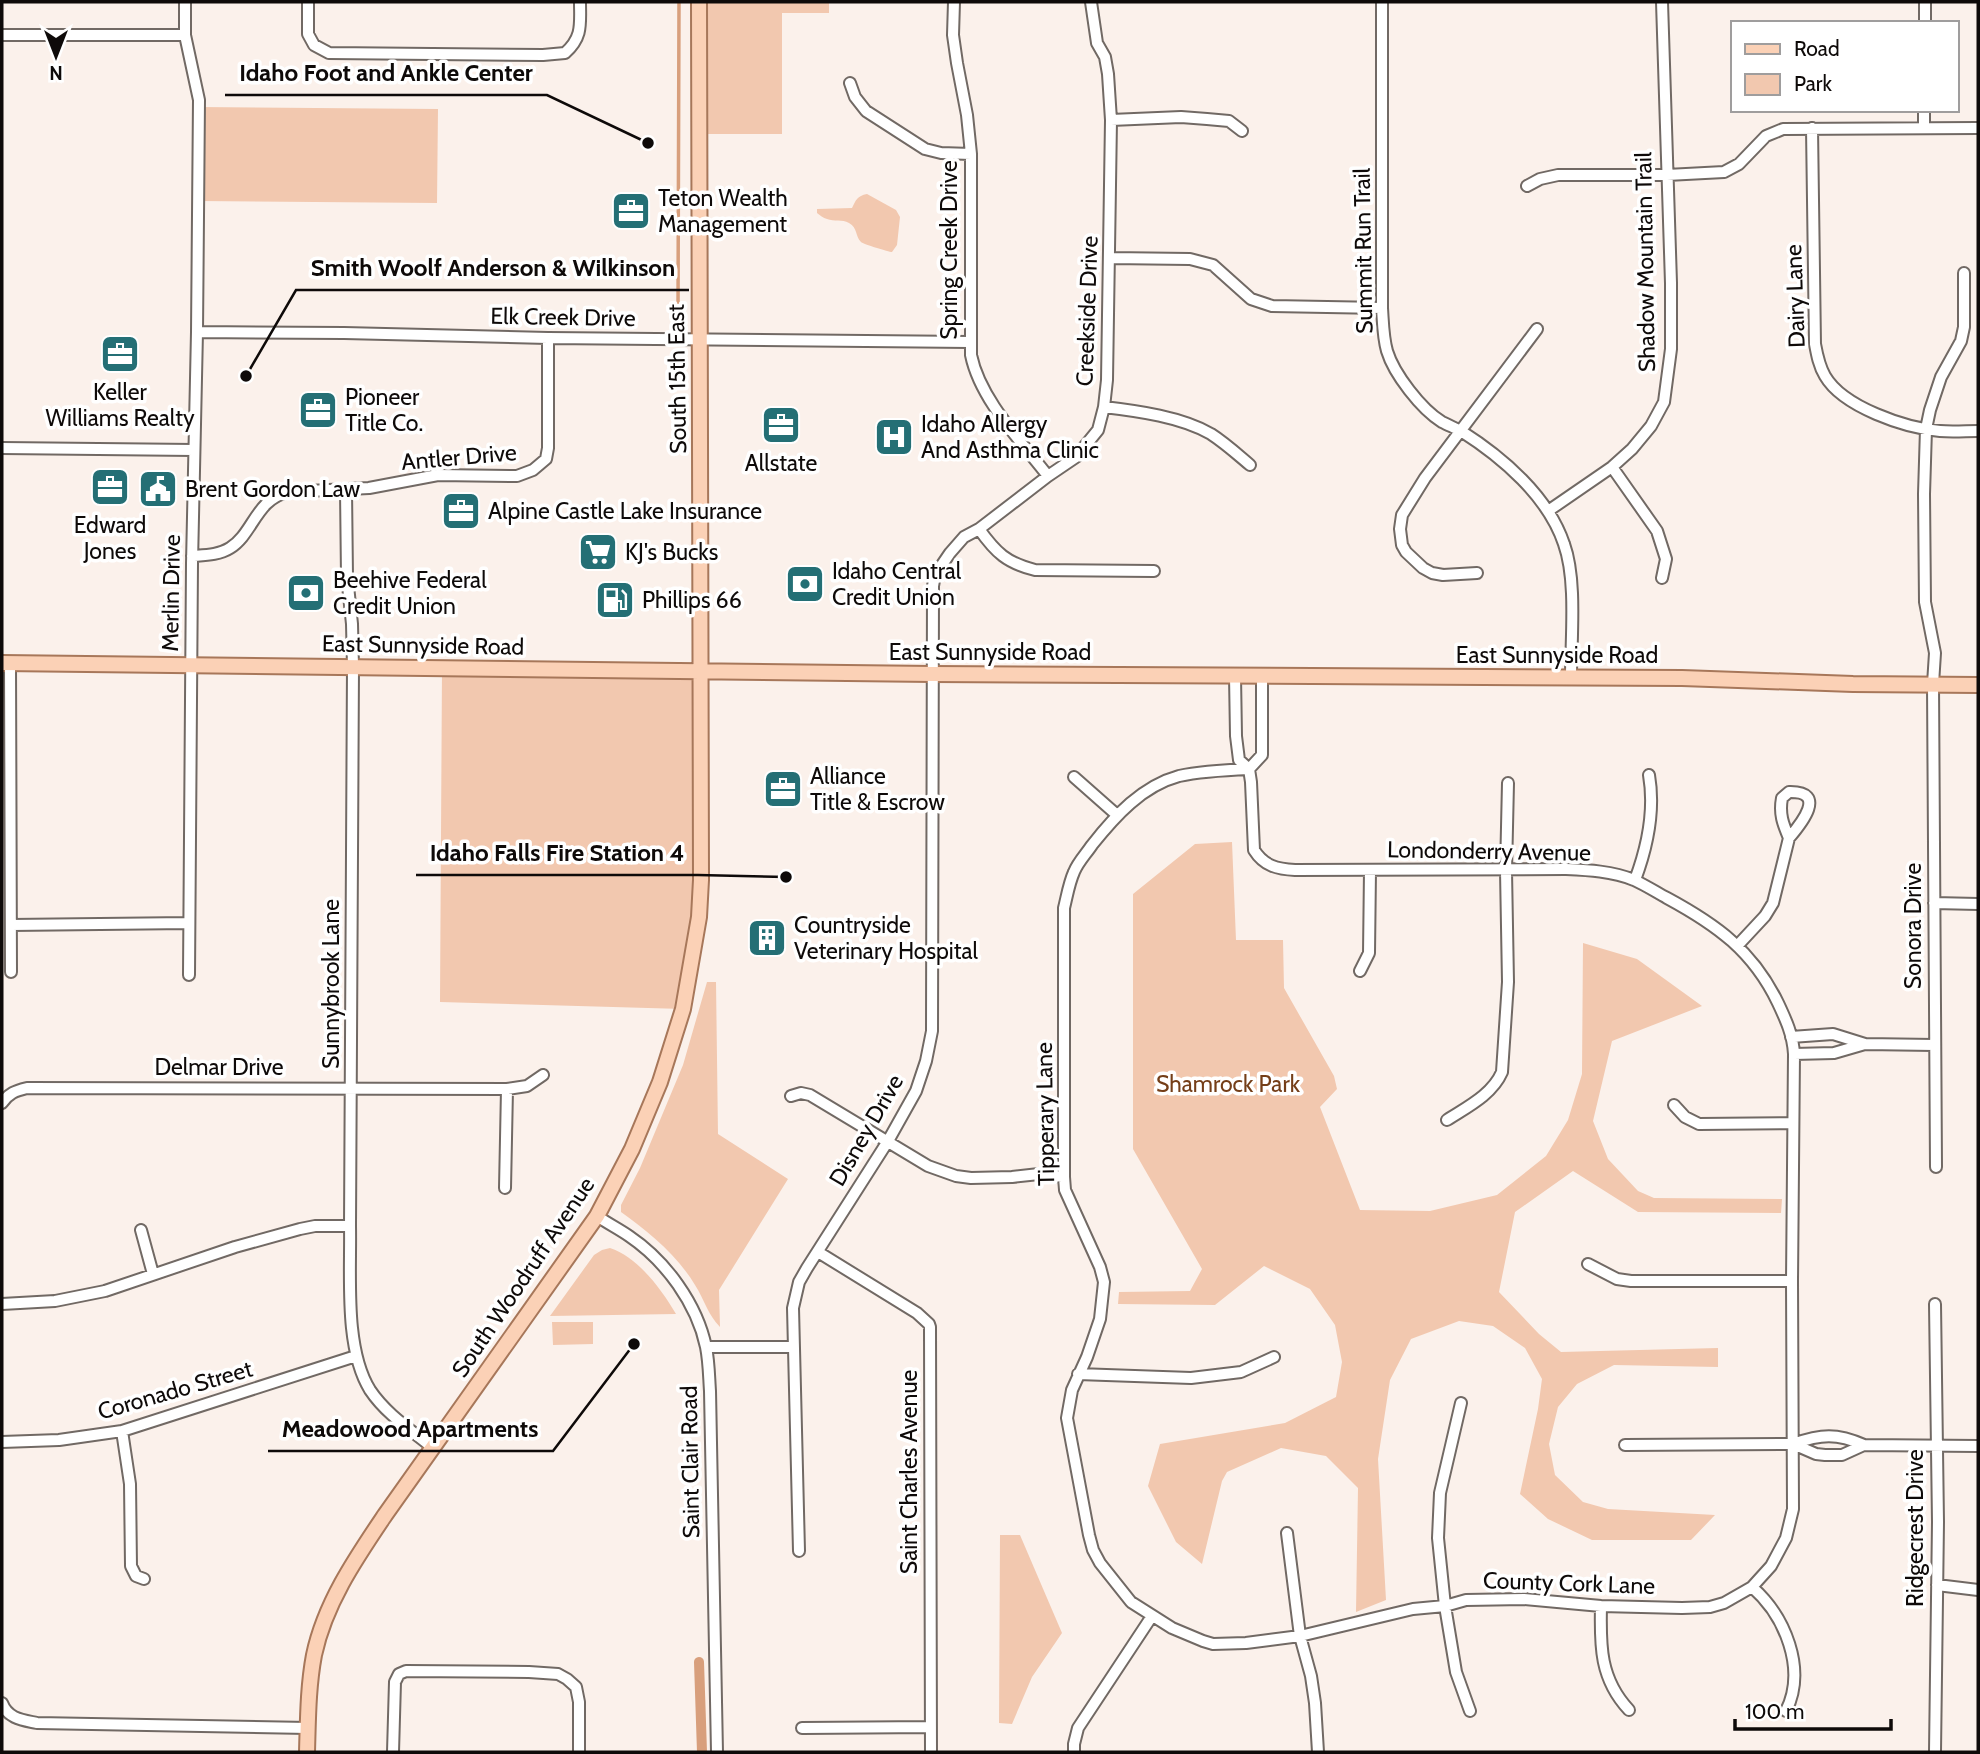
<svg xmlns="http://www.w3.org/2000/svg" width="1980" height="1754" viewBox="0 0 1980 1754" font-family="Cabin,sans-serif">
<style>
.green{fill:#f2c8af}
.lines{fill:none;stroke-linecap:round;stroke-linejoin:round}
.stream{stroke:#d89f7c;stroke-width:3.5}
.canal{stroke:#d89f7c;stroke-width:10}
.minor-casing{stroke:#716964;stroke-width:14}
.major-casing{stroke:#a7775a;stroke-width:18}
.minor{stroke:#fff;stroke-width:10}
.major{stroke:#fbd1b6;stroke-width:14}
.labels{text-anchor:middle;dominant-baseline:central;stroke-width:7;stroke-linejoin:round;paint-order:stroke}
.poi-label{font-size:23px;fill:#0e0a09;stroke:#fff;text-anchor:start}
.street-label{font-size:23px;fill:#0e0a09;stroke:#fff}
.park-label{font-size:23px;fill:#743e18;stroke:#fff}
.leader{fill:none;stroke:#0e0a09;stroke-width:2.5}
.callout-dot{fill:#0e0a09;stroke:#fff;stroke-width:2.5}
.callout-label{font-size:24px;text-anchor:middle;font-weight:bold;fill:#0e0a09;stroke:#fff;stroke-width:7;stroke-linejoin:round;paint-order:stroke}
</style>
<rect width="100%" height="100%" fill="#fbf1eb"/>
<path class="green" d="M700,2h129v11h-47v121h-83z
M198,107l240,2 -1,94 -239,-2z
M867,194l29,16 4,7 -3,28 -5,7c-3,0 -29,-8 -31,-10 -6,-6 -3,-14 -12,-19 -7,-4 -15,-1 -22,-4 -4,-1 -7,-4 -10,-6v-4l35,-1c4,-8 5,-12 15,-14z
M442,668l259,3 -1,237 -17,101 -243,-7z
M1232,842l4,98h47l1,48 50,88 3,13 -17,18 40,103 70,1 67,-16 49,-39 22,-36 14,-46 1,-131 54,16 65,47 -90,35 -19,80 15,38 30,32 16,7 128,1 -1,14 -143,-1 -65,-41 -58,41 -16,80 40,42 22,18 157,-4v19l-104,-2 -37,19 -19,23 -9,37 6,31 28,27 25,7 107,6 -24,25h-99l-44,-21 -28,-25 18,-85 4,-30 -17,-31 -32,-22 -34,-5 -48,18 -21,41 -12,79 8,141 -30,12 2,-124 -32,-32 -45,-8 -54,24 -5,9 -20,83 -26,-22 -28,-56 12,-42 125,-21 51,-26 6,-35 -7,-37 -25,-36 -46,-23 -49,39 -97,-1 1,-12 71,-1 12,-22 -69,-120v-255l62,-50z
M707,982h9l2,152 70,45 -69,111 1,37c-12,-12 -16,-28 -25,-42 -18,-30 -46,-53 -74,-73v-7l19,-37 43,-103z
M610,1248c28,9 52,42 66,66l-126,2 44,-61 8,-5z
M552,1322h41v22l-40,1z
M1000,1535h20l42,98 -30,44 -20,47 -13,-1z"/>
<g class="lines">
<path class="stream" d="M678,312l1,-310"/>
<path class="canal" d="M699,1662l3,90"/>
<g class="minor-casing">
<path id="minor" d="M185,2v33l14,65 -2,232 -5,231 -3,412
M308,2v32l6,11 15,8 214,2 22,-2c18,-16 15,-29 15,-51
M954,2l-1,33 4,28 10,52 4,39v201c9,44 49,85 77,121
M1382,2v306c1,14 1,29 5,43 7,23 34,58 55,71 6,3 13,6 19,9 41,26 87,65 103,113 13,36 7,94 7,133
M1925,23v-21
M2,35h183
M850,83l5,14 11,14 59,38 16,4 30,1
M1111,120l70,-3 26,2 22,2 13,10
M1924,127v-17
M1812,128l3,216c2,11 4,22 10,32 18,31 80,52 115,55 12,1 26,0 38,0
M1527,186l13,-7 18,-4h109l57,-3 15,-8 27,-28 17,-7 195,-1
M1110,258l80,1 23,6 38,34 21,7 110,2
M197,332l147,1 204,5 422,4
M1104,407c34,4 78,10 107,27 14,9 26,20 39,31
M2,448l192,2
M1612,467l45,64 9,28 -4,19
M346,490l1,86 5,48 1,43 -3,559c1,49 -6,122 20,164 16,24 41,40 63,58
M1548,511l64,-44 20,-18 19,-23 13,-24 7,-53v-66l-9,-281
M979,529c17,24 28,34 56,41l119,1
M192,556c13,-1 27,-1 38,-8 23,-14 26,-49 58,-56l81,-4 69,-13 79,1 16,-6 13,-11 2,-11v-110
M1477,573l-34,2 -11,-2 -9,-5 -17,-16 -4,-7 -2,-16 2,-14 23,-37 112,-149
M10,663l1,309
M1235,676l1,60 3,24 10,9 2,13 3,68c10,16 23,19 41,20l270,-1c22,1 47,2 69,11 11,5 22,12 33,18 50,27 86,53 111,105 8,17 15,32 16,51l-2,227 1,228 -7,29 -15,28 -19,21 -28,16 -14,4 -28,1 -81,-2 -77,-7 -58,1 -21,6 -32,3 -113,27 -54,7 -33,1 -10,-3 -31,-13 -41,-26 -31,-39 -7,-13 -4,-15 -22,-117 5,-28 15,-33 13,-38 4,-37 -4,-15 -35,-77 -1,-13v-269c3,-12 5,-25 10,-36 4,-10 12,-18 18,-27 23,-29 50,-59 87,-69 23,-5 46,-6 70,-7
M1249,769l13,-14v-78
M1074,777l43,38
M1789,792c39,-1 12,32 0,46 -6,-14 -10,-24 -7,-40z
M1635,880c12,-32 20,-70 14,-105
M1934,903l44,1
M11,925l178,-2
M1738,945l27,-29 8,-13 16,-65
M1360,971l9,-18 1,-82
M1791,1037l42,-3 32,10
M1794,1054l40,-1 31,-9 69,1
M791,1096l10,-3 9,2 118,71 28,10 15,2 41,-1 27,-3 25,3
M2,1103c7,-10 13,-12 25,-15l480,1 20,-3 16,-11
M1674,1105l11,12 14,7 94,-1
M1447,1120c20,-13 45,-25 55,-48l6,-90 -2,-111 2,-88
M1936,1167l-3,-483 2,-31 -10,-51 -1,-108 2,-65 4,-19 11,-33 20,-36 3,-14v-54
M505,1188l2,-99
M597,1216c10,7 22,13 32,20 37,25 68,68 77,111 3,15 3,30 4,44l7,361
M141,1230l12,44
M818,1252l99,61 12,11 1,3 1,425
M1588,1264l29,15 14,2h161
M2,1304l53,-3 50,-10 130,-44 65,-18 15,-3h35
M1935,1304l3,218 -3,230
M706,1347h87
M1078,1374l113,4 50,-6 33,-15
M1461,1403l-21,90 -2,45 7,68 11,66 14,39
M122,1431l8,53 1,82 5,10 8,3
M2,1442l57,-2 63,-9 234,-75
M1793,1444c28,-10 44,-11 71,1
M1625,1445l168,-1 23,10 9,1h17l22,-10 114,1
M1287,1533l13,103 11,40 4,27 3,49
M799,1551l-6,-243 6,-26 8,-14 81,-127 28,-50 10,-30 6,-30 1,-445 2,-11 15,-22 14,-16 15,-8 69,-53 28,-19 22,-27 6,-23 3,-27 4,-260 -3,-46 -3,-17 -8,-14 -6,-41
M1937,1585l41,5
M1752,1587c33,29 55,82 34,124
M1601,1606c-1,40 -1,73 28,104
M2,1703c6,16 21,17 35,20l271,5
M802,1728l129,-1
M393,1752l2,-70 4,-8 7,-3 123,1 29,2 9,5 9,8 3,15v50
M1074,1752v-8l4,-16 74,-112"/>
</g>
<g class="major-casing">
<path id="major" d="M2,663l930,11 750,4 171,6 125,1
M307,1752c1,-33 1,-65 7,-97 11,-52 42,-97 71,-140l212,-299 35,-67 28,-67 23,-73 16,-92 2,-37 -2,-878"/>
</g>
<use href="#minor" class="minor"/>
<use href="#major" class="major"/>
</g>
<defs>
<g id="office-square" transform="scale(2.0125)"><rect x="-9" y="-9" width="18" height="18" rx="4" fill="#246f75" stroke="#fff"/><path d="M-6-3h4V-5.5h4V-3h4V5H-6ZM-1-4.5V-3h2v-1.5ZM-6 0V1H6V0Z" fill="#fff"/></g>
<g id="hospital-square" transform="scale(2.0125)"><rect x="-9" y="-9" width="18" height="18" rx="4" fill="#246f75" stroke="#fff"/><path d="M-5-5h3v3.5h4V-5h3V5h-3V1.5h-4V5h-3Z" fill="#fff"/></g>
<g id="civic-square" transform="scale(2.0125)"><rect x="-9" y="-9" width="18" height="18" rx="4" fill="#246f75" stroke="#fff"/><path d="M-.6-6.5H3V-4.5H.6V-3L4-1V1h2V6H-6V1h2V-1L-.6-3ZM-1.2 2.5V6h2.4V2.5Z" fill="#fff"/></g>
<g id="supermarket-square" transform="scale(2.0125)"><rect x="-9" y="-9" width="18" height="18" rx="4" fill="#246f75" stroke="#fff"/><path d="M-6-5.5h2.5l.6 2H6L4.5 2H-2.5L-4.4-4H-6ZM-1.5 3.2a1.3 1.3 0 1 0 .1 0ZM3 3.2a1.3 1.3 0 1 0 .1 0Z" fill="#fff"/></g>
<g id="bank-square" transform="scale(2.0125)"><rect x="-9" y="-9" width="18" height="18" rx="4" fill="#246f75" stroke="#fff"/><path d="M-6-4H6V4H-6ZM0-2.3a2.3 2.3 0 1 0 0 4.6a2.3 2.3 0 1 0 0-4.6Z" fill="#fff"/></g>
<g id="fuel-square" transform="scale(2.0125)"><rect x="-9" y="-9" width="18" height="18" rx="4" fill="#246f75" stroke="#fff"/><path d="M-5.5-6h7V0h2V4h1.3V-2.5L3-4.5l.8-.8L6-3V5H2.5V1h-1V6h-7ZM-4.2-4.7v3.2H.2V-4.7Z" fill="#fff"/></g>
<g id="building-square" transform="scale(2.0125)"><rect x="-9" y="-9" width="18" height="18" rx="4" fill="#246f75" stroke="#fff"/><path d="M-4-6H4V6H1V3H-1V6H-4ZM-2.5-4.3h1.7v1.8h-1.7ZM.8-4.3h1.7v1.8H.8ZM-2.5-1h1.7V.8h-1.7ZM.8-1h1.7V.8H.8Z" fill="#fff"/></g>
</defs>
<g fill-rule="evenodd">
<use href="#office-square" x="631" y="211"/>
<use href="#office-square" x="120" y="354"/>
<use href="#office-square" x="318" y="410"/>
<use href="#office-square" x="781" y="425"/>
<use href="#hospital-square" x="894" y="437"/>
<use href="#office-square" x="110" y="487"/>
<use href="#civic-square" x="158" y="489"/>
<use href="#office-square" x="461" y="511"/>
<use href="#supermarket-square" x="598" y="552"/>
<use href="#bank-square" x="805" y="584"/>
<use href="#bank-square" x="306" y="593"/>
<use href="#fuel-square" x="615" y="600"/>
<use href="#office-square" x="783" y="789"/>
<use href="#building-square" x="767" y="938"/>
</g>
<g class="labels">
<g class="poi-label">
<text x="658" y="198">Teton Wealth<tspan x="658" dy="26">Management</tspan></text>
<text x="120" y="392" text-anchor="middle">Keller<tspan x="120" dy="26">Williams Realty</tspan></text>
<text x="345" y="397">Pioneer<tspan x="345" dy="26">Title Co.</tspan></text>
<text x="921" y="424">Idaho Allergy<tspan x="921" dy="26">And Asthma Clinic</tspan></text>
<text x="781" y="463" text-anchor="middle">Allstate</text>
<text x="185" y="489">Brent Gordon Law</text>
<text x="488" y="511">Alpine Castle Lake Insurance</text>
<text x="110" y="525" text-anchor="middle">Edward<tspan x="110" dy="26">Jones</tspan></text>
<text x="625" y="552">KJ's Bucks</text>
<text x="832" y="571">Idaho Central<tspan x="832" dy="26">Credit Union</tspan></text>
<text x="333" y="580">Beehive Federal<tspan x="333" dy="26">Credit Union</tspan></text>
<text x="642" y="600">Phillips 66</text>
<text x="810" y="776">Alliance<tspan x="810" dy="26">Title &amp; Escrow</tspan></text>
<text x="794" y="925">Countryside<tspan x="794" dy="26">Veterinary Hospital</tspan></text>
</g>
<g class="street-label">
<text transform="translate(949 250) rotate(-90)">Spring Creek Drive</text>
<text transform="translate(1363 251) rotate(-91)">Summit Run Trail</text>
<text transform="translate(1645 262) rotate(-91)">Shadow Mountain Trail</text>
<text transform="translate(1795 296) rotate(-92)">Dairy Lane</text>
<text transform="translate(1087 311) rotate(-88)">Creekside Drive</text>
<text transform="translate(563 317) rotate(1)">Elk Creek Drive</text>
<text transform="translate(677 379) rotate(-91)">South 15th East</text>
<text transform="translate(459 457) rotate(-5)">Antler Drive</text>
<text transform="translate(171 593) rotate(-89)">Merlin Drive</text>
<text transform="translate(423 645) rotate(1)">East Sunnyside Road</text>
<text x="990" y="652">East Sunnyside Road</text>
<text x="1557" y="655">East Sunnyside Road</text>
<text transform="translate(1489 851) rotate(1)">Londonderry Avenue</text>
<text transform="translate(1913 926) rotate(-90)">Sonora Drive</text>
<text transform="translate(331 984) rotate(-90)">Sunnybrook Lane</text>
<text x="219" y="1067">Delmar Drive</text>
<text transform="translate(1045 1114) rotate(-91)">Tipperary Lane</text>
<text transform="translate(866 1130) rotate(-60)">Disney Drive</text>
<text transform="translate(523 1277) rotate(-56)">South Woodruff Avenue</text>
<text transform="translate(175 1390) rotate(-16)">Coronado Street</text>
<text transform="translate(690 1462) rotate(-91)">Saint Clair Road</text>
<text transform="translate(909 1472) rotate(-90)">Saint Charles Avenue</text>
<text transform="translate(1915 1528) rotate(-90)">Ridgecrest Drive</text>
<text transform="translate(1569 1583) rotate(2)">County Cork Lane</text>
</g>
<g class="park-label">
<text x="1228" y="1084">Shamrock Park</text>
</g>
</g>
<path class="leader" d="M648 143L547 95H225M246 376L296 290H689M786 877L698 875H416M634 1344L553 1451H268"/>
<g class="callout-dot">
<circle cx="648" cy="143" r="7"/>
<circle cx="246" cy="376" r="7"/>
<circle cx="786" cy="877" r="7"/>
<circle cx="634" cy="1344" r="7"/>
</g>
<g class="callout-label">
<text x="386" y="81">Idaho Foot and Ankle Center</text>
<text x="493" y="276">Smith Woolf Anderson &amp; Wilkinson</text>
<text x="557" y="861">Idaho Falls Fire Station 4</text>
<text x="410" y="1437">Meadowood Apartments</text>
</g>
<rect width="1980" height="1754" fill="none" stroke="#0e0a09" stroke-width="7"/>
<rect x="1731" y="21" width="228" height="91" fill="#ffffff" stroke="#9f9d9d" stroke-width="2"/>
<rect x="1745" y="44" width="35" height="10" fill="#fbd1b6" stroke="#9f9d9d" stroke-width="2"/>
<text x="1794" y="56" font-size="21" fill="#0e0a09">Road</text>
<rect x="1745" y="74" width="35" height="21" fill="#f2c8af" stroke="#9f9d9d" stroke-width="2"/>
<text x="1794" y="91" font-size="21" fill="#0e0a09">Park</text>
<g transform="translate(56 56) rotate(180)" stroke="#ffffff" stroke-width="5" paint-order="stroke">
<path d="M0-5L12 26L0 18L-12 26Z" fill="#0e0a09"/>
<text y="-10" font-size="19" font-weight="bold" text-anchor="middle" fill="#0e0a09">N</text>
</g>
<path d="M1735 1719v10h156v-10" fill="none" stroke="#0e0a09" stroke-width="3.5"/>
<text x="1745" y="1719" font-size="21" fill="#0e0a09" stroke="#ffffff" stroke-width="5" paint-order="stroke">100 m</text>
</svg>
